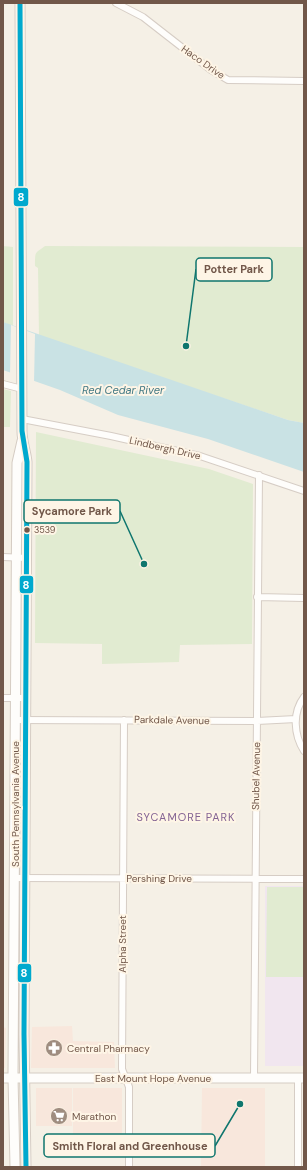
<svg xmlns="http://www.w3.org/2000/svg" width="307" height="1170" viewBox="0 0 307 1170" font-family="'DM Sans',sans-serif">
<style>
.commercial{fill:#f8e7dc}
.education{fill:#f1e6ef}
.green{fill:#e1ebd1}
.water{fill:#c9e2e4}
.pier{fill:#f5f0e6}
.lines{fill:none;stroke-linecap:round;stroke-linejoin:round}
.street-casing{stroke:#d6cdc5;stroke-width:8}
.secondary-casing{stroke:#d5ccc3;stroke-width:11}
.street{stroke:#fefdfb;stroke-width:6}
.secondary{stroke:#fefdfb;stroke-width:9}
.bus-1-casing{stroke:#fef5e6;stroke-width:8}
.bus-1{stroke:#00a9ce;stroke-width:5}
.bus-dot{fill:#715749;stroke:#fef5e6;stroke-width:1.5}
.labels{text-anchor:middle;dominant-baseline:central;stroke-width:4;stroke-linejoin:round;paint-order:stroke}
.bus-label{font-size:9px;fill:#715749;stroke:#fef5e6;text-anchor:start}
.street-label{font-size:10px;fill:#715749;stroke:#fef5e6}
.poi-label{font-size:10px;fill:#715749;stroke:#fef5e6;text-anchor:start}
.water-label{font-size:11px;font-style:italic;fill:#437984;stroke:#fef5e6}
.neighbourhood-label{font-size:11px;letter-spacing:1px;fill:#846494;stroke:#fef5e6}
.leader{fill:none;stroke:#0f766e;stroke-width:1.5}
.callout-dot{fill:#0f766e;stroke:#fef5e6;stroke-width:1.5}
.callout{fill:#fef5e6;stroke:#0f766e;stroke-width:1.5}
.callout-label{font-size:11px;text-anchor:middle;font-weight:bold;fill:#715749}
.line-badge{stroke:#fef5e6;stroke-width:1.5}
.badge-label{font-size:11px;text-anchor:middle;font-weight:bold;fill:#fff}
</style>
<rect width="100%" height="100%" fill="#f5f0e6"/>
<path class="commercial" d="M72,1026l1,15 41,1 1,26h-84l1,-41z
M3,1027l3,1 -1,40h-2z
M36,1088h36v38h-36z
M73,1088h49v54h-49z
M202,1088h63v79h-64z"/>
<path class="education" d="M265,886h39v180h-39z"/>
<path class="green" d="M3,246l10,1v80l-10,-5z
M45,246l259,1v176l-16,-3 -249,-84 -1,-68 -3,-2c0,-16 0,-12 10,-20z
M3,389l8,2 -1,36h-7z
M36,432l173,37 44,15 -1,160 -72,1 -1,17 -77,2v-20l-67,-1z
M267,887h37v90h-38z"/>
<path class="water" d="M3,322l285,98 16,3v49l-96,-33 -90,-24 -58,-25 -57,-20z"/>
<path class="pier" d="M11,325l24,9 -1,49 -24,-8z"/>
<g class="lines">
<g class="street-casing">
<path id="street" d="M116,3l27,14 68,53 17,10 76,1
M3,384l19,5
M22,419l89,17 89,20 104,35
M3,557l24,1
M257,597l47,1
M304,697c-12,16 -10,38 0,54
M3,698h23
M15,720l242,1 39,-2
M124,720l-2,349 7,18v80
M14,878l290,1
M254,1078l5,-603
M298,1167v-89"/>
</g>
<g class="secondary-casing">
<path id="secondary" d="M20,3l2,428c0,11 4,20 5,31l-3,572 2,133
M3,1078h301
M15,1167l-2,-90 4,-614 5,-22"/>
</g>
<use href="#street" class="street"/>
<use href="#secondary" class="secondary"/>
<g class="bus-1-casing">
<path id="bus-1" d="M20,3l2,428 5,31 -3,572 2,133"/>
</g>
<use href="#bus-1" class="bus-1"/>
</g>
<defs>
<g id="pharmacy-disc" transform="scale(0.9)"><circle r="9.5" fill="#9f8d80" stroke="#fef5e6"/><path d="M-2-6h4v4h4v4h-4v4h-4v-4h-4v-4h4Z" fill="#fff"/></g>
<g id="supermarket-disc" transform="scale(0.9)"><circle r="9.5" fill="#9f8d80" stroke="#fef5e6"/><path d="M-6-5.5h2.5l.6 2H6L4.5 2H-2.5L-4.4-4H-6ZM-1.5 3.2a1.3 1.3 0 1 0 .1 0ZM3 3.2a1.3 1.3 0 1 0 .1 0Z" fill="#fff"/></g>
</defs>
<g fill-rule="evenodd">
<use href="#pharmacy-disc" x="54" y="1048"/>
<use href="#supermarket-disc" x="59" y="1116"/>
</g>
<circle class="bus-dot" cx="27" cy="530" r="3.5"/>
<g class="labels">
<g class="bus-label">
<text x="34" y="530">3539</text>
</g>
<g class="street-label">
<text transform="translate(203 62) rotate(35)">Haco Drive</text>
<text transform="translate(165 448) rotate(13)">Lindbergh Drive</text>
<text transform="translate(172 720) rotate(1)">Parkdale Avenue</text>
<text transform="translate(256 776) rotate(-89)">Shubel Avenue</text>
<text transform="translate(15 804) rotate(-90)">South Pennsylvania Avenue</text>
<text x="159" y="878">Pershing Drive</text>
<text transform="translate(122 944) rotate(-90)">Alpha Street</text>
<text x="153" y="1078">East Mount Hope Avenue</text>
</g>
<g class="poi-label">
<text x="67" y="1048">Central Pharmacy</text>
<text x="72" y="1116">Marathon</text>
</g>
<g class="water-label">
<text x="123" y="390">Red Cedar River</text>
</g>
<g class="neighbourhood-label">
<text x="186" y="817">SYCAMORE PARK</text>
</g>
</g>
<path class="leader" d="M186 346L196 269M144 564L120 511M240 1104L215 1146"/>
<g class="callout-dot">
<circle cx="186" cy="346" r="4"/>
<circle cx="144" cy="564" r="4"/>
<circle cx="240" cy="1104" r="4"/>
</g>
<g class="callout">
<rect x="196" y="258" width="76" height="23" rx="4"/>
<rect x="24" y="500" width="96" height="23" rx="4"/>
<rect x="44" y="1134" width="171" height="23" rx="4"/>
</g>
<g class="callout-label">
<text x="234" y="273">Potter Park</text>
<text x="72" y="515">Sycamore Park</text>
<text x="130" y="1150">Smith Floral and Greenhouse</text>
</g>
<g class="line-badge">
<rect x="13" y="187" width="16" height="20" rx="4" fill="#00a9ce"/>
<rect x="19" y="575" width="15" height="19" rx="4" fill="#00a9ce"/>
<rect x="17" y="963" width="15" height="20" rx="4" fill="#00a9ce"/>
</g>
<g class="badge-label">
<text x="21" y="201">8</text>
<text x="26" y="589">8</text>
<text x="24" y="977">8</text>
</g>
<rect width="307" height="1170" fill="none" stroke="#715749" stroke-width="8"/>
</svg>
